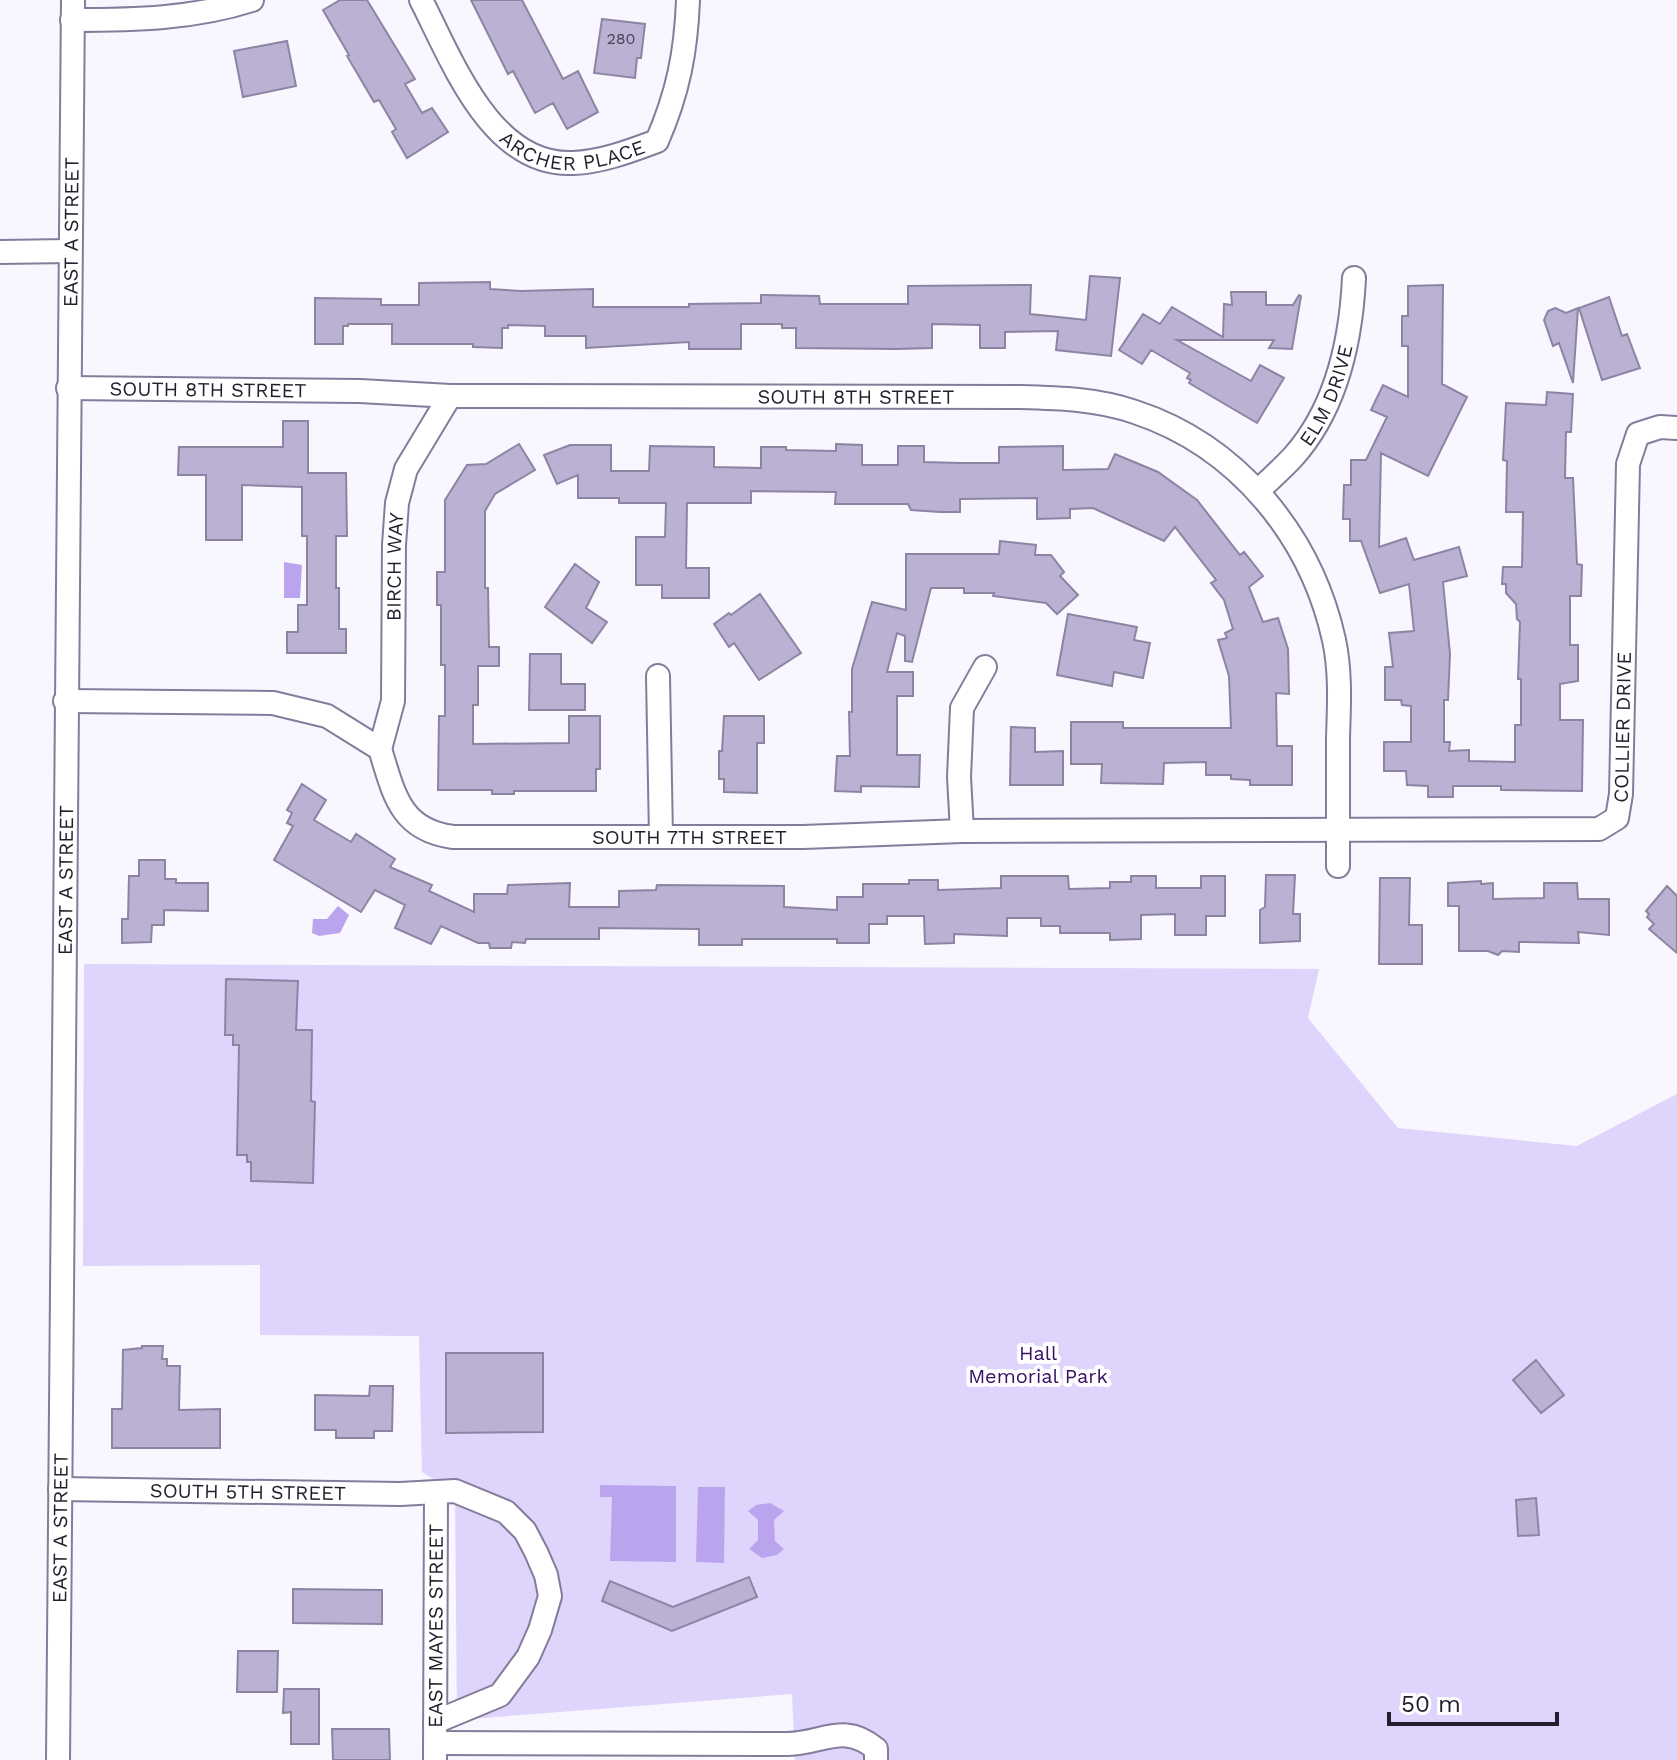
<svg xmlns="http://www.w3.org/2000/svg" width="1677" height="1760" viewBox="0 0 1677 1760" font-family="'Work Sans',sans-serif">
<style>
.green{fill:#dfd4fc}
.water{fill:#bba4ee}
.building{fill:#bbb1d3;stroke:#8d84a4;stroke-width:2}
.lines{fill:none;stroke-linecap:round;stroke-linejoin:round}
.minor-casing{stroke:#857c9c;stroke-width:26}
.minor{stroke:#fff;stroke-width:22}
.labels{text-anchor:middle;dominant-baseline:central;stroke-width:8;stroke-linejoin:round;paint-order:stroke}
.number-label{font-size:16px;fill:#494456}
.street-label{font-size:20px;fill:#231f2c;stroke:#fff}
.park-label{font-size:20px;fill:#381067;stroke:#fff}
</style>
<rect width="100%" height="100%" fill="#f8f6fe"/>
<path class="green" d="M84,964l1235,5 -11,49 90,110 179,18 100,-52v666h-882l-3,-66 -335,26 -2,-228 -33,-20 -3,-136 -159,-1v-70l-177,1z"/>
<path class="water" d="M284,562l18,3 -2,33h-16z
M338,906l11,9 -9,18 -21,3 -7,-3 1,-14h14z
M600,1485l76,1v76l-66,-1 2,-64h-12z
M698,1487h27l-1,76 -28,-1z
M770,1503l14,8 -10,9 1,21 9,8 -7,6 -15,3 -13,-9 9,-9v-20l-10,-9 8,-6z"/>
<path class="building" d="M340,0h27l48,79 -10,5 17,29 10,-5 16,24 -41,26 -15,-26 4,-3 -17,-29 -5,2 -27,-46 2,-1 -26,-45z
M471,0h51l41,79 15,-8 20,41 -31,17 -14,-26 -18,10 -22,-42 -5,3z
M602,19l43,5 -4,34h-4l-2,20 -41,-5z
M287,41l9,45 -53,11 -9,-46z
M1090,276l30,2 -9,78 -55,-6 2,-19 -53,1v16h-25v-23l-48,-1v24l-35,1 -101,-1v-20h-14v-4h-41v25h-52v-7l-103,6v-12h-41v-10l-37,-1v3h-6v20l-29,-1v-3h-81v-20h-44v2h-5v18h-28v-46l66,1v6h38v-22l71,-1v7l31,2 72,-2v18h96v-3l72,-1v-8l58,1 1,8h88v-18l123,-1 -1,29 56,6z
M1443,285l-1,99 25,13 -39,79 -47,-23 -2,94 27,-9 8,22 45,-13 8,29 -24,6 7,72 -2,46h-4v42h6l-1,9 20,-1v11l46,1v-37h6v-46h-3l2,-57 -3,-3 -1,-15 -10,-11v-9h-4l1,-17h19l1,-55h-17l1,-51 -4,-1 3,-57 40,2 1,-13 26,2 -2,38h-5l-1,46h8l4,86 5,1 -1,31h-11v49h8v36l-18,3v36h23l-1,71 -81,-1v-4h-48v11h-25v-11l-21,-1 -1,-14h-22v-29h27v-36l-9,-1 -1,-5h-16v-33h8l-4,-34 25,-2 -5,-47 -29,9 -19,-52h-11v-22h-7l1,-34h7v-25h15l21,-43 -16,-7 12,-25 25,12v-51h-6v-30h6v-30z
M1231,292h35v13h27l6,-10 2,1 -9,53 -23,-1 5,-8h-97l74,41 9,-16 24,13 -27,45 -68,-40 2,-3 -4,-2 3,-5 -39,-23 -9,14 -23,-14 24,-36 17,10 12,-17 51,30 1,-33 8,1z
M1609,297l13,39 5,-2 13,34 -38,12 -23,-72z
M1555,308l11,5 12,-5 -5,75 -14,-40 -6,3 -9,-26 4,-9z
M283,421h25v52h38l1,63h-11v52h3v41h7v24h-59v-21h11v-27h9v-69h-5v-49l-60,-2v55h-36v-65h-28l1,-28h104z
M519,444l16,26 -40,24 -10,17v77h3l1,59h10v19h-21v39h-5v39l96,-1v-27h31v53h-4v22h-82v3h-22v-4h-54l1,-74h6v-51h-4v-60h-4v-33h8v-72l22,-35 19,-1z
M836,444l26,1v20h36v-19h26v16l36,1h39v-16l64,-1v24l45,-1 7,-15 43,18 39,28 43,55 4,-3 19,24 -14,11 14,35 15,-4 10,31 1,45 -13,-1 1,53h15v39h-42v-5l-19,-1v-4h-25v-13l-42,1 -1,21 -62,-1 1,-19h-31v-42h52v6h108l-2,-52 -11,-36 9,-2 -2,-5 8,-4 -9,-29 -13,-17 5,-3 -41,-53 -11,14 -71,-33 -23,1v9l-33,1v-21l-77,1v13h-20l-29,-2 -3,-6h-73l1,-12 -85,-1v12h-64l-1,65h23v30h-47v-13h-26v-48h29l1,-34h-47v-5h-41v-23l-21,9 -13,-29 26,-10h41v26h38l1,-25 64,1v20l47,1v-21h25v3l50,1z
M1000,541l36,4 -1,10h16l13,17 -4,4 18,19 -21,19 -11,-11 -53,-7 1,-3h-30v-5h-33l-19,74 -7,-1v-25l-8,-3 -10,39h26v24h-16v59h23l-1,32 -58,-1v6l-26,-1 2,-35h13l-1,-44h3v-43l20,-67 34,8v-56h93z
M575,564l24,18 -13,26 21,14 -15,21 -47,-36z
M760,594l41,59 -42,27 -25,-37 -5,4 -15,-23 15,-11 2,2z
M1068,614l69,13 -3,13 16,3 -7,35 -29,-6 -2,14 -55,-11z
M530,654h31v30h24v26h-56z
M724,716h40v27h-7v50l-33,-1v-13h-5v-28h3z
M1011,727l24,1v24l28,-1v34h-53z
M302,784l24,16 -12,20 37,22 5,-8 39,25 -5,8 42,18 -3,6 45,21v-18h33l1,-9 62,-2 -1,24h50v-16l37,-1 1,-5 127,1v21l53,3v-13h26v-13h46v-4h29v10l63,-2v-12h67l1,13 41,-1v-6h21v-6h25v12h45v-12h24v40h-19v19h-31v-21l-34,1v24l-31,1v-7h-50v-7h-19v-8h-34v18l-53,-2v9l-29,1 -1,-28h-37v8h-18v19h-32v-4h-95v6h-43v-16l-100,-1v11h-73l-1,4 -13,-1 -1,6h-21l-1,-5h-11l-37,-17 -10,18 -36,-16 10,-23 -30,-15 -14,22 -87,-52 19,-34 -6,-3 5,-10 -5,-3z
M139,860h26v19h11v4h32v28l-44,-1v15h-12l-1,17 -29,1v-24h6l1,-43h10z
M1266,875h29l-2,39h7v27l-40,2v-33l5,-3z
M1380,878h30l-1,47h13v39h-43z
M1481,881v3l12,-1v16l51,-1v-15h33l1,16h31v36l-31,-3 1,11 -60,-1v10l-17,-1 -4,4 -10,-4h-29v-45h-11v-23z
M1667,886l10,10v57l-28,-24 5,-5 -7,-7 2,-3 -3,-3z
M226,979l72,2 -2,49h16l-1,71 4,1 -2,81 -62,-2v-19h-4v-7h-10l2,-110h-6v-10h-8z
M142,1346h21l-1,13h5v7h13l-1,44 41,-1v39h-108v-39h10l1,-59 19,-2z
M446,1353h97v79l-97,1z
M1536,1360l28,35 -23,18 -28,-33z
M370,1386h23l-1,45h-18v7h-38v-8h-21v-35l54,1z
M1536,1498l3,37 -21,1 -2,-36z
M749,1577l8,20 -85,34 -70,-30 8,-20 63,26z
M293,1589l89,1v34l-89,-1z
M238,1651h40l-1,41h-40z
M284,1689h35v55h-28v-32l-8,1z
M332,1729h57l1,31h-57z"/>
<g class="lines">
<g class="minor-casing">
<g id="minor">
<path id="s1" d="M421,0c31,60 70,167 152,163 29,-1 57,-12 84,-22 21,-48 29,-89 31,-141"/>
<path d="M72,20c62,0 121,-1 180,-20"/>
<path d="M0,252l69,-1"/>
<path id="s2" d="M68,388l292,3 90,5 570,1c39,1 78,2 115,15 103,34 176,124 199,228 7,32 5,66 4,98 0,42 0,85 0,128"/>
<path id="s3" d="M1258,491c11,-11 24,-22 35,-34 43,-48 58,-117 61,-179"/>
<path d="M658,676l3,161"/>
<path id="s4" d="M65,701l208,2 54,13 53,33c14,45 20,81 73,88h350l159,-6 637,-2 18,-11 4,-24 7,-330 10,-30 22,-7 17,1"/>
<path id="s5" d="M380,749l13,-48 1,-156 3,-42 9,-34 44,-73"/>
<path d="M962,831l-3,-54 3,-69 23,-41"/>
<path id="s6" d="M60,1489l340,5 55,-3 51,21 19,19 11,21 10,23 4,21 -10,34 -12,27 -28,38 -65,27"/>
<path d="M435,1743l353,1c36,-1 56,-22 88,5v11"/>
<path id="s7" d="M58,1760l15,-1760"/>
<path id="s8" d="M435,1760l1,-267"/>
</g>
</g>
<use href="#minor" class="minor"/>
</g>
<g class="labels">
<g class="number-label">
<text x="621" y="38">280</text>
</g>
<g class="street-label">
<text stroke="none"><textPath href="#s1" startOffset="234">ARCHER PLACE</textPath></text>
<text stroke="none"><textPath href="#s7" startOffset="1528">EAST A STREET</textPath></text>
<text stroke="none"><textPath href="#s2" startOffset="140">SOUTH 8TH STREET</textPath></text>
<text stroke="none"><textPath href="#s3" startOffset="120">ELM DRIVE</textPath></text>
<text stroke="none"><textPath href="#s2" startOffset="788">SOUTH 8TH STREET</textPath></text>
<text stroke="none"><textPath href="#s5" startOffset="184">BIRCH WAY</textPath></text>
<text stroke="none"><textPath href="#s4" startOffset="1708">COLLIER DRIVE</textPath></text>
<text stroke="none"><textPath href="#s4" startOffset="686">SOUTH 7TH STREET</textPath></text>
<text stroke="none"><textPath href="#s7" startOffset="880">EAST A STREET</textPath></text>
<text stroke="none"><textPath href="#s6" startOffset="188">SOUTH 5TH STREET</textPath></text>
<text stroke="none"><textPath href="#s7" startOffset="232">EAST A STREET</textPath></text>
<text stroke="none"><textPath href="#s8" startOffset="134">EAST MAYES STREET</textPath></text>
</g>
<g class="park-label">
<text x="1038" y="1353">Hall<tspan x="1038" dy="23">Memorial Park</tspan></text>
</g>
</g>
<path d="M1389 1712v12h168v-12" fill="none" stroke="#231f2c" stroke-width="4"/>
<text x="1401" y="1712" font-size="24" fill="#231f2c" stroke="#ffffff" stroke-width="6" paint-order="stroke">50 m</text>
</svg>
